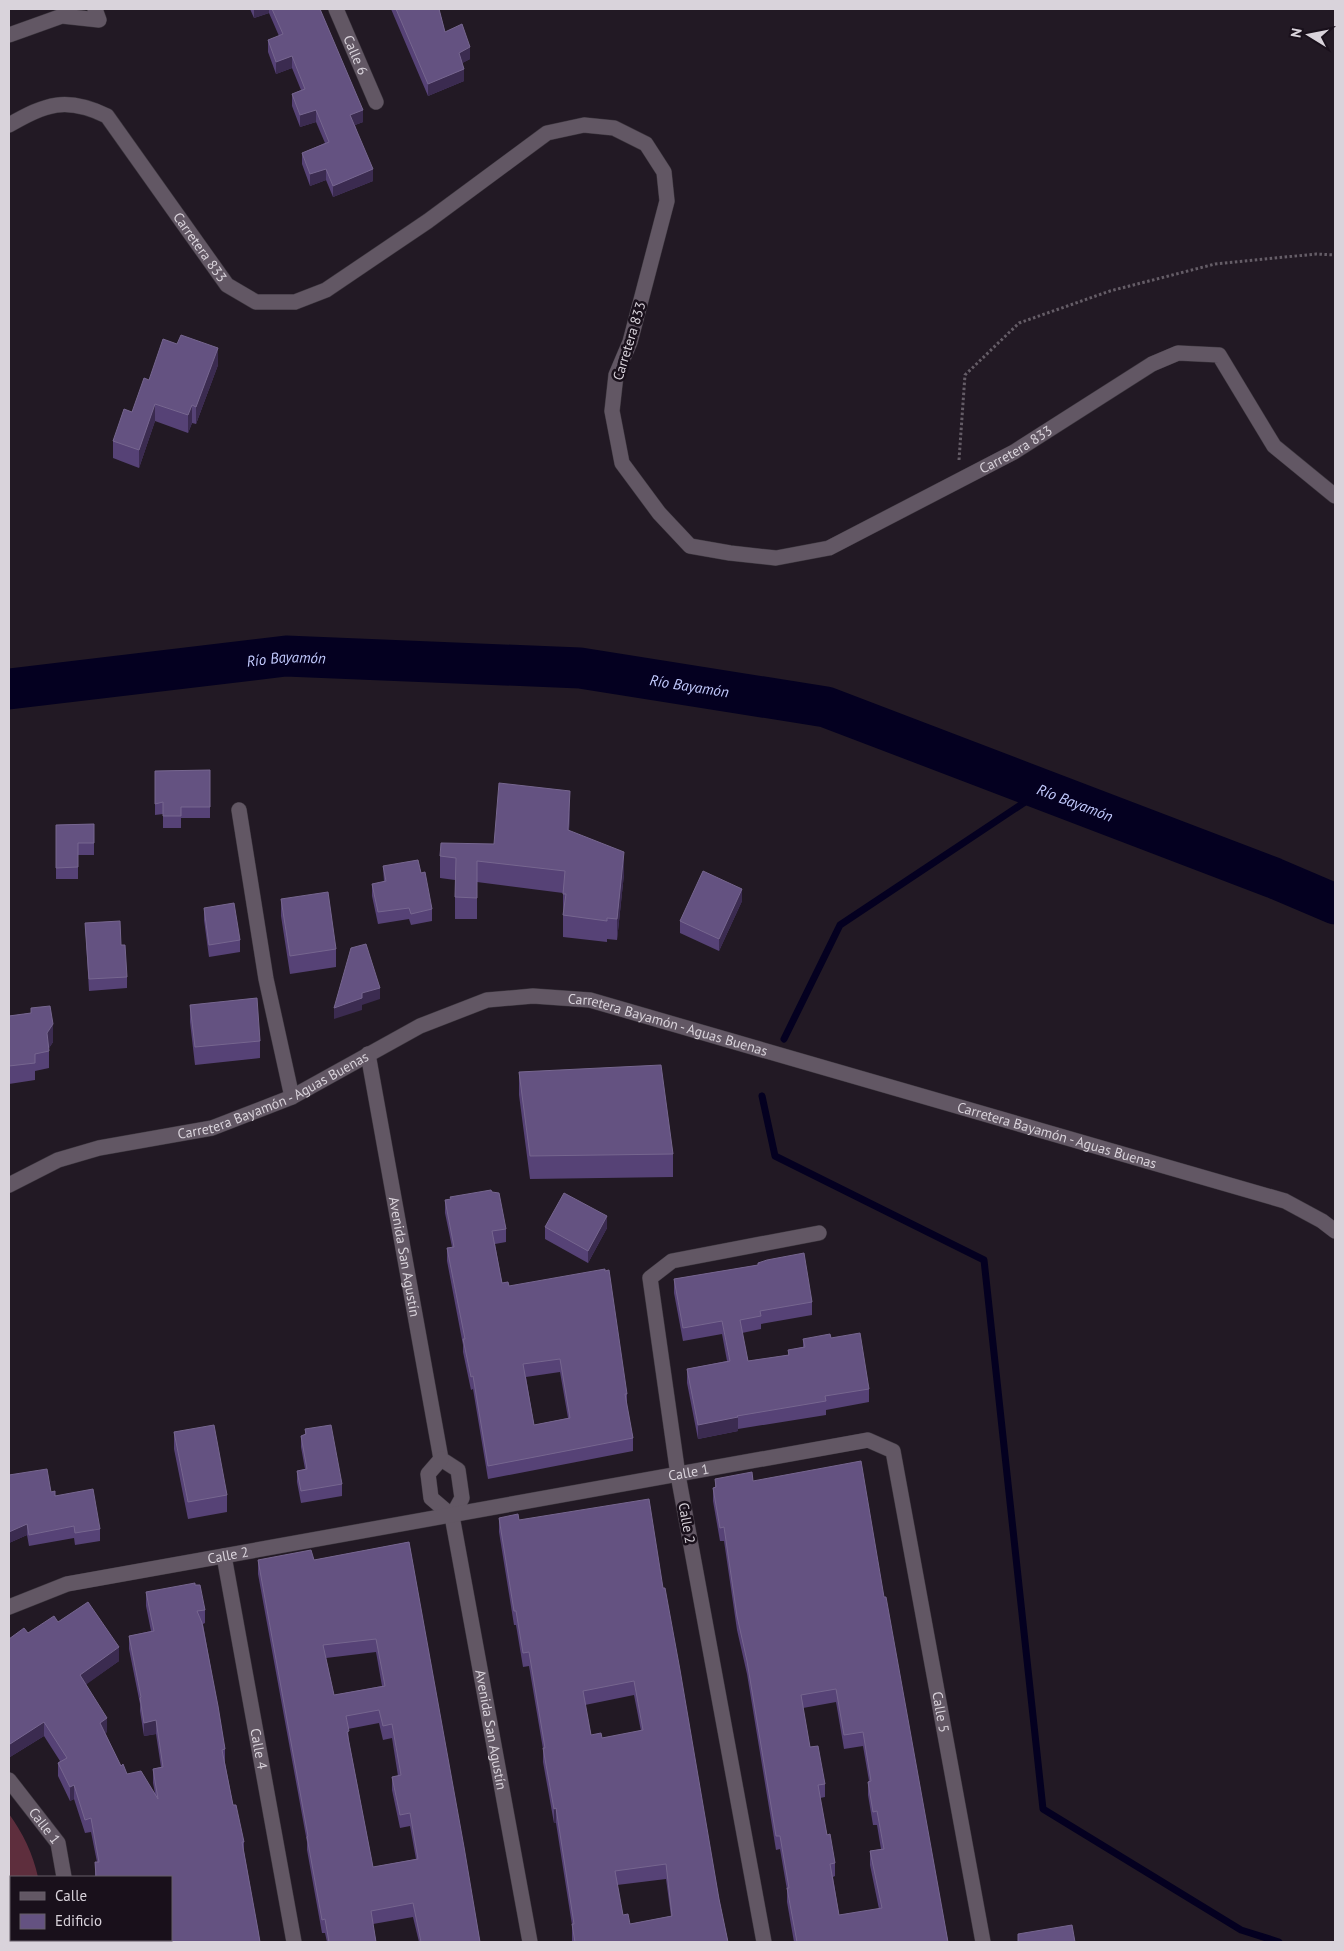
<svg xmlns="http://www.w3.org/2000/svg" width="1344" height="1951" viewBox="0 0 1344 1951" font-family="'PT Sans',sans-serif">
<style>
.green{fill:#5e2e3d}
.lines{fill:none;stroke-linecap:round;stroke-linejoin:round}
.stream{stroke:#040020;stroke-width:7}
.river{stroke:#040020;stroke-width:41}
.minor-casing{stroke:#3c363e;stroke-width:16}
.path{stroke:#655d67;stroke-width:3;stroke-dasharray:2.5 2.5;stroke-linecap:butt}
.minor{stroke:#625764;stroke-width:15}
.wall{fill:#564276;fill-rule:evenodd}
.shaded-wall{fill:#3b2b50}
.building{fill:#645281;stroke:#76668f;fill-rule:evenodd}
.labels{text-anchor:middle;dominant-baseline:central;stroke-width:5;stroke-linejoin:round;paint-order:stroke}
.street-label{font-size:14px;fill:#d9d3db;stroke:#19101b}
.water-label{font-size:15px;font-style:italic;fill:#c2c9fd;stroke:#19101b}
</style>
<rect width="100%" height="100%" fill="#221924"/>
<path class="green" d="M9,1814c14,19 24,40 29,63h-27v63h38l1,2h-41z"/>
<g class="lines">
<path class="stream" d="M784,1039l56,-114 203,-135
M762,1096l13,60 209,104 59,549 198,121 38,12"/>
<path class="river" id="s1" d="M9,689l277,-33 294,12 246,39 448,171 61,26"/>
<g class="minor-casing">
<g id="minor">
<path id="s2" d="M336,9l40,93"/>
<path d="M9,35l53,-19 37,4 -4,-11"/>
<path id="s3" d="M9,125c37,-21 57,-29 98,-9l120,169 29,17h39l31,-12 102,-69 119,-88 37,-8 30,3 32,16 18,28 3,29 -37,141 -14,33 -4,36 10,52 37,50 31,33 40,7 46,5 53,-10 185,-96 138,-88 26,-11 41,2 55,91 61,50"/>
<path d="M239,810l27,169 26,118"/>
<path id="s4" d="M368,1054l73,405 17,11 4,28 -10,18"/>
<path id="s5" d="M9,1185l49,-25 41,-12 113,-20 44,-17 36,-14 128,-71 67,-26 46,-4 57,4 695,201 37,20 13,10"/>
<path id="s6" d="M441,1459l-13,15 3,24 21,18 78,426"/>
<path id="s7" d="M224,1556l70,386"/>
<path id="s8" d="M9,1607l58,-23 801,-144 25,11 90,491"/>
<path id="s9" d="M9,1780l49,63 6,34"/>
<path d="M75,1940l1,2"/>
<path d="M764,1942l-86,-467 -28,-197 22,-17 147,-28"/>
</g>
</g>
<path class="path" d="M959,460l6,-85 54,-52 91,-32 105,-27 101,-10 19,1"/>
<use href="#minor" class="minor"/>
</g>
<path class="wall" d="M250,9h70l43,113 -8,3 18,56 -40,16 -7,-17 -16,6 -8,-22v-11l23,-10 -9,-21 -16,5 -8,-21v-12l9,-4 -9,-22 -16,6 -8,-22v-12l11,-4 -10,-23 -15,5z
M391,9h48l6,23 25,27 -8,4 2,18 -36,15z
M218,365l-22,59 -4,-1 -4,10 -33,-12 -16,47 -26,-10v-17l19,-29 17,-32z
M210,770v48h-29v10h-18v-14l-8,1v-44z
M570,812l-1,18 55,44 -7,66 -10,-1v3l-44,-5v-44l-86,-11v37h-22v-39l-15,-2v-22l54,-12z
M94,824v31h-16v24h-22v-54z
M383,866l38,7 11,36v12l-21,4 -2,-6 -31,5 -6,-28v-12l12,-2z
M281,899l55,50v18l-46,7 -9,-58z
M742,901l-23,50 -39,-18v-12z
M204,908l36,32v12l-31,5 -5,-37z
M85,923l36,22 6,32v11l-38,3z
M190,1005l70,36v17l-65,7 -5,-43z
M31,1008l22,34 -4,6v20l-14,3v9l-26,4v-68l22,-3z
M519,1072l154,82v23l-143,2 -11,-84z
M445,1200l61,29v13l-11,2 7,39 7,3 118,108v13l6,31v13l-145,28 -15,-90 -2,1 -8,-38v-7l-16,-84v-13l5,-1 -7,-34zM560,1372l8,46 -34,7 -8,-48z
M545,1227l62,1 -19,35 -43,-24z
M758,1263l54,39v13l-51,9v5l-19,4 6,28 40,-6v-5l15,-3v-8l28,-1 38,51v13l-43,8v5l-88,14v2l-40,8 -11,-56v-14l40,-8 -5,-27 -39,7 -9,-48v-14l84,-14z
M305,1429l37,55v12l-41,7 -4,-21v-11l8,-2 -4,-22v-11l4,-1z
M174,1432l53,63v17l-39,7 -14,-70z
M715,1479l38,2 131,116 64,345h-154l-7,-40v-12l-7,-41 -4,1 -29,-176 -10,-44 -13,-89h-4l-7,-40v-13l2,-1zM836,1702l8,47 19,-3 6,35 -1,1v13l5,30h4l4,24 -11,2v14l9,44 -40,6 -6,-38 2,-1v-13l-8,-28 -7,-37 5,-1v-13l-15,-37 -7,-39z
M51,1492l49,37v12l-25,4 -1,-7 -45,8 -2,-11 -18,8z
M499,1518l20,2 144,68 56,311 9,43h-156v-17l-16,-102h-2l-11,-61v-13l-14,-83 -6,1 -7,-42h-2l-15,-93zM634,1695l7,36 -39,7 -11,-3 -6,-30zM666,1879l5,37 -41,8 -7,-9 -6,-30z
M409,1542l71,400h-61l-6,-25 -40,7 3,18h-49l-2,-9h-3l-15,-83v-8l-49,-268v-14h56zM376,1652l6,34 -48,9 -8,-37zM379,1723l4,17 9,-2 6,38 -6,1v13l8,38 10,-2 6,33 -43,8 -24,-125 -1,-13z
M195,1585l10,25v13l-2,1 22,125v14l8,42 11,37v10l16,90h-154l-1,-2h66v-63h-76v-15h2l-6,-30 -6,1 -11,-34 -4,2 -12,-25v-13l2,-2 -16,-25 -34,21 -1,-2v-116l19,-6 30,-11 61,39 -33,23 21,48 -2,1 16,33 6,8 28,19 -2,-10v-14l8,-2 -5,-33 -12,2 -4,-25v-7l-11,-55v-13l22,-5 -5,-25v-14z"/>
<path class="shaded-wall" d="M254,9h15v4l-15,5z
M470,47v12l-11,6v-12z
M292,56v12l-16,6v-12z
M464,69v12l-36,15v-12z
M316,110v12l-16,5v-12z
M363,110v12l-13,5v-12z
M326,169v11l-16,6v-12z
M373,169v12l-40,16v-11z
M218,348v17l-22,59v-17z
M155,404v17l-16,47v-18z
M192,405v18l-4,10v-18z
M570,791v21l-2,39v-21z
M624,852v22l-7,66v-21z
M742,889v12l-23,50v-12z
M380,988v11l-18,6v5l-28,9v-11l28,-15z
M53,1024v18l-6,9v-18z
M607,1216v12l-19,35v-12z
M738,1417v14l-40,8v-14z
M27,1524v11l-18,8v-11z
M119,1647v14l-39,28v-14z
M107,1718v14l-7,5v-14z
M156,1720v14l-12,2v-13z
M44,1722v14l-34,21v-13z
M74,1785v14l-4,2v-14z
M556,1808v15h-2v-14z"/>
<path class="building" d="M272,9h48l43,101 -13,5 23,54 -40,17 -7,-17 -16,5 -8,-21 27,-11 -13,-32 -16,5 -8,-21 13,-5 -13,-33 -16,6 -8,-22 15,-6z
M396,9h43l6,23 17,-8 8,23 -11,6 5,16 -36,15z
M181,335l37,13 -22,59 -4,-2 -4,10 -33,-11 -16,46 -26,-9 11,-32 8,3 12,-34 5,2 14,-41 14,5z
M210,770v37h-29v9h-18v-14l-8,2v-33z
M499,783l71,8 -2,39 56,22 -7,67 -10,-1v3l-44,-6 3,-21h-3l2,-23 -88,-10v37l-22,-1 1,-39 -16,-2 1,-13 53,1z
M94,824v19h-16v24l-22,1v-43z
M418,860l3,13 4,-1 7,37 -21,5 -2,-6 -31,4 -6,-28 14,-3 -3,-15z
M703,871l39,18 -23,50 -39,-18z
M328,892l8,57 -46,7 -9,-57z
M234,903l6,37 -31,5 -5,-37z
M120,921l1,24h4l2,32 -38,2 -4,-56z
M366,944l14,44 -18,5v5l-28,10 17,-60z
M257,998l3,43 -65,6 -5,-42z
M50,1006l3,18 -6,9 2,18 -14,3v9l-26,3v-50l22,-3v-5z
M661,1065l12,89 -143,2 -11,-84z
M491,1190l1,2 7,1 7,36 -14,2 10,52 6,-1 1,4 96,-17v2l4,-1 18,124h-2l8,44 -145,28 -15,-90 -2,1 -8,-38h2l-18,-91 7,-1 -9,-47 6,-1 -1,-2zM560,1359l10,59 -36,7 -11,-61z
M564,1193l43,23 -19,35 -43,-24z
M804,1253l8,49 -52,9 1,5 -21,4 8,41 41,-6 -1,-5 17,-3 -2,-8 27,-5 1,4 29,-5 9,56 -44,7 1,5 -89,15 1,1 -40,8 -11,-56 43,-8 -8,-40 -39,7 -9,-49 84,-14v-2l9,-3z
M214,1425l13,70 -39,7 -14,-70z
M331,1425l11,59 -41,7 -4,-20 10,-2 -6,-33 5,-2 -1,-5z
M861,1461l23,136h2l62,345h-151l-10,-54h2l-9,-52h-4l-29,-175 -10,-45 -13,-89 -4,1 -7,-40 3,-1 -1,-8 37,-7 1,9zM836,1689l8,46 19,-3 8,49 -3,1 5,30 4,-1 7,38 -14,2 12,57 -43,7 -9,-51 5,-1 -5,-29 -3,1 -9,-50 7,-1 -7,-38 -8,1 -9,-52z
M47,1469l4,23 4,-1v5l38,-7 7,40 -25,4 -1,-7 -45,9 -2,-11 -18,8v-57z
M649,1499l14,89h2l15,82 39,229 9,43h-153l-3,-18h2l-18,-116 -2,1 -11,-61h2l-16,-96 -6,1 -7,-42h-2l-15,-93 19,-4 1,6zM634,1681l9,49 -41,8 -1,-5 -10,2 -8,-44zM666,1864l6,52 -42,8 -2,-10 -5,1 -8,-44z
M409,1542l55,305 16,95h-59l-8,-39 -42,8 5,31h-47l-4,-23 -3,1 -15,-83 1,-1 -50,-276 53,-10 3,10zM376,1639l9,47 -51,9 -11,-50zM379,1710l4,16 9,-2 9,51 -9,2 8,38 10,-2 8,46 -45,8 -26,-135 2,-1 -3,-15z
M195,1583v2h5l5,25 -8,1 5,12 16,83 7,43 -3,1 11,55h3l8,37h-2l16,88 2,12h-152v-2h63v-63h-75l-1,-15h4l-8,-44 -6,2 -11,-35 -4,2 -12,-24 9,-5 -23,-36 -34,22 -1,-2v-103l15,-11 4,5 26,-17 4,6 30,-20 31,45 -39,28 27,43 -7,5 21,43 2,-2 4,10 14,-3 17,28 -5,-30 10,-2 -7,-47 -12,3 -4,-25 1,-1 -12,-61 25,-5 -8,-39z
M1072,1925l3,17h-57v-8z"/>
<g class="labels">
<g class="street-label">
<text stroke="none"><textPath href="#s2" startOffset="50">Calle 6</textPath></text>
<text stroke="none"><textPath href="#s3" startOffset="265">Carretera 833</textPath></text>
<text transform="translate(629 341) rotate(-73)">Carretera 833</text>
<text stroke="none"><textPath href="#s3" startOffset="1585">Carretera 833</textPath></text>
<text stroke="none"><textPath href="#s5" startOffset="701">Carretera Bayamón - Aguas Buenas</textPath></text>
<text stroke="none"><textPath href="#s5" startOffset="281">Carretera Bayamón - Aguas Buenas</textPath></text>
<text stroke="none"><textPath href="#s5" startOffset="1106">Carretera Bayamón - Aguas Buenas</textPath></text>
<text stroke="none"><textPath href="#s4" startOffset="206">Avenida San Agustín</textPath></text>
<text stroke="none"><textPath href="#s8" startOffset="694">Calle 1</textPath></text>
<text transform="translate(687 1523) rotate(80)">Calle 2</text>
<text stroke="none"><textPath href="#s8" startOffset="226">Calle 2</textPath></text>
<text stroke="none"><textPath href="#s8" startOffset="1169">Calle 5</textPath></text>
<text stroke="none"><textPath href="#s6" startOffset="289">Avenida San Agustín</textPath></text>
<text stroke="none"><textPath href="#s7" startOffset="196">Calle 4</textPath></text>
<text stroke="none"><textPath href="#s9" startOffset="58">Calle 1</textPath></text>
</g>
<g class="water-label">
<text stroke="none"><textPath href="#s1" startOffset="279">Río Bayamón</textPath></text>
<text stroke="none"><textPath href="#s1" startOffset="684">Río Bayamón</textPath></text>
<text stroke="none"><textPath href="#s1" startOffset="1089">Río Bayamón</textPath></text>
</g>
</g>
<rect width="1344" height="1951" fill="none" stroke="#d9d3db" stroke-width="20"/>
<rect x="10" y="1876" width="162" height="65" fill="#19101b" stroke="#665e68"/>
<rect x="20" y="1892" width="25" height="8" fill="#625764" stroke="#665e68"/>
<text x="55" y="1901" font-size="15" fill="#d9d3db">Calle</text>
<rect x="20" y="1914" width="25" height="15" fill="#645281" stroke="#665e68"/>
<text x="55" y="1926" font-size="15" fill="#d9d3db">Edificio</text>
<g transform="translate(1309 35) rotate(280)" stroke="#19101b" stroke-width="4" paint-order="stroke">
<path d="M0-4L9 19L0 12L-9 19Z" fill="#d9d3db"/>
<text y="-8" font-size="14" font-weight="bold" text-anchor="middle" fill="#d9d3db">N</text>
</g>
</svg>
